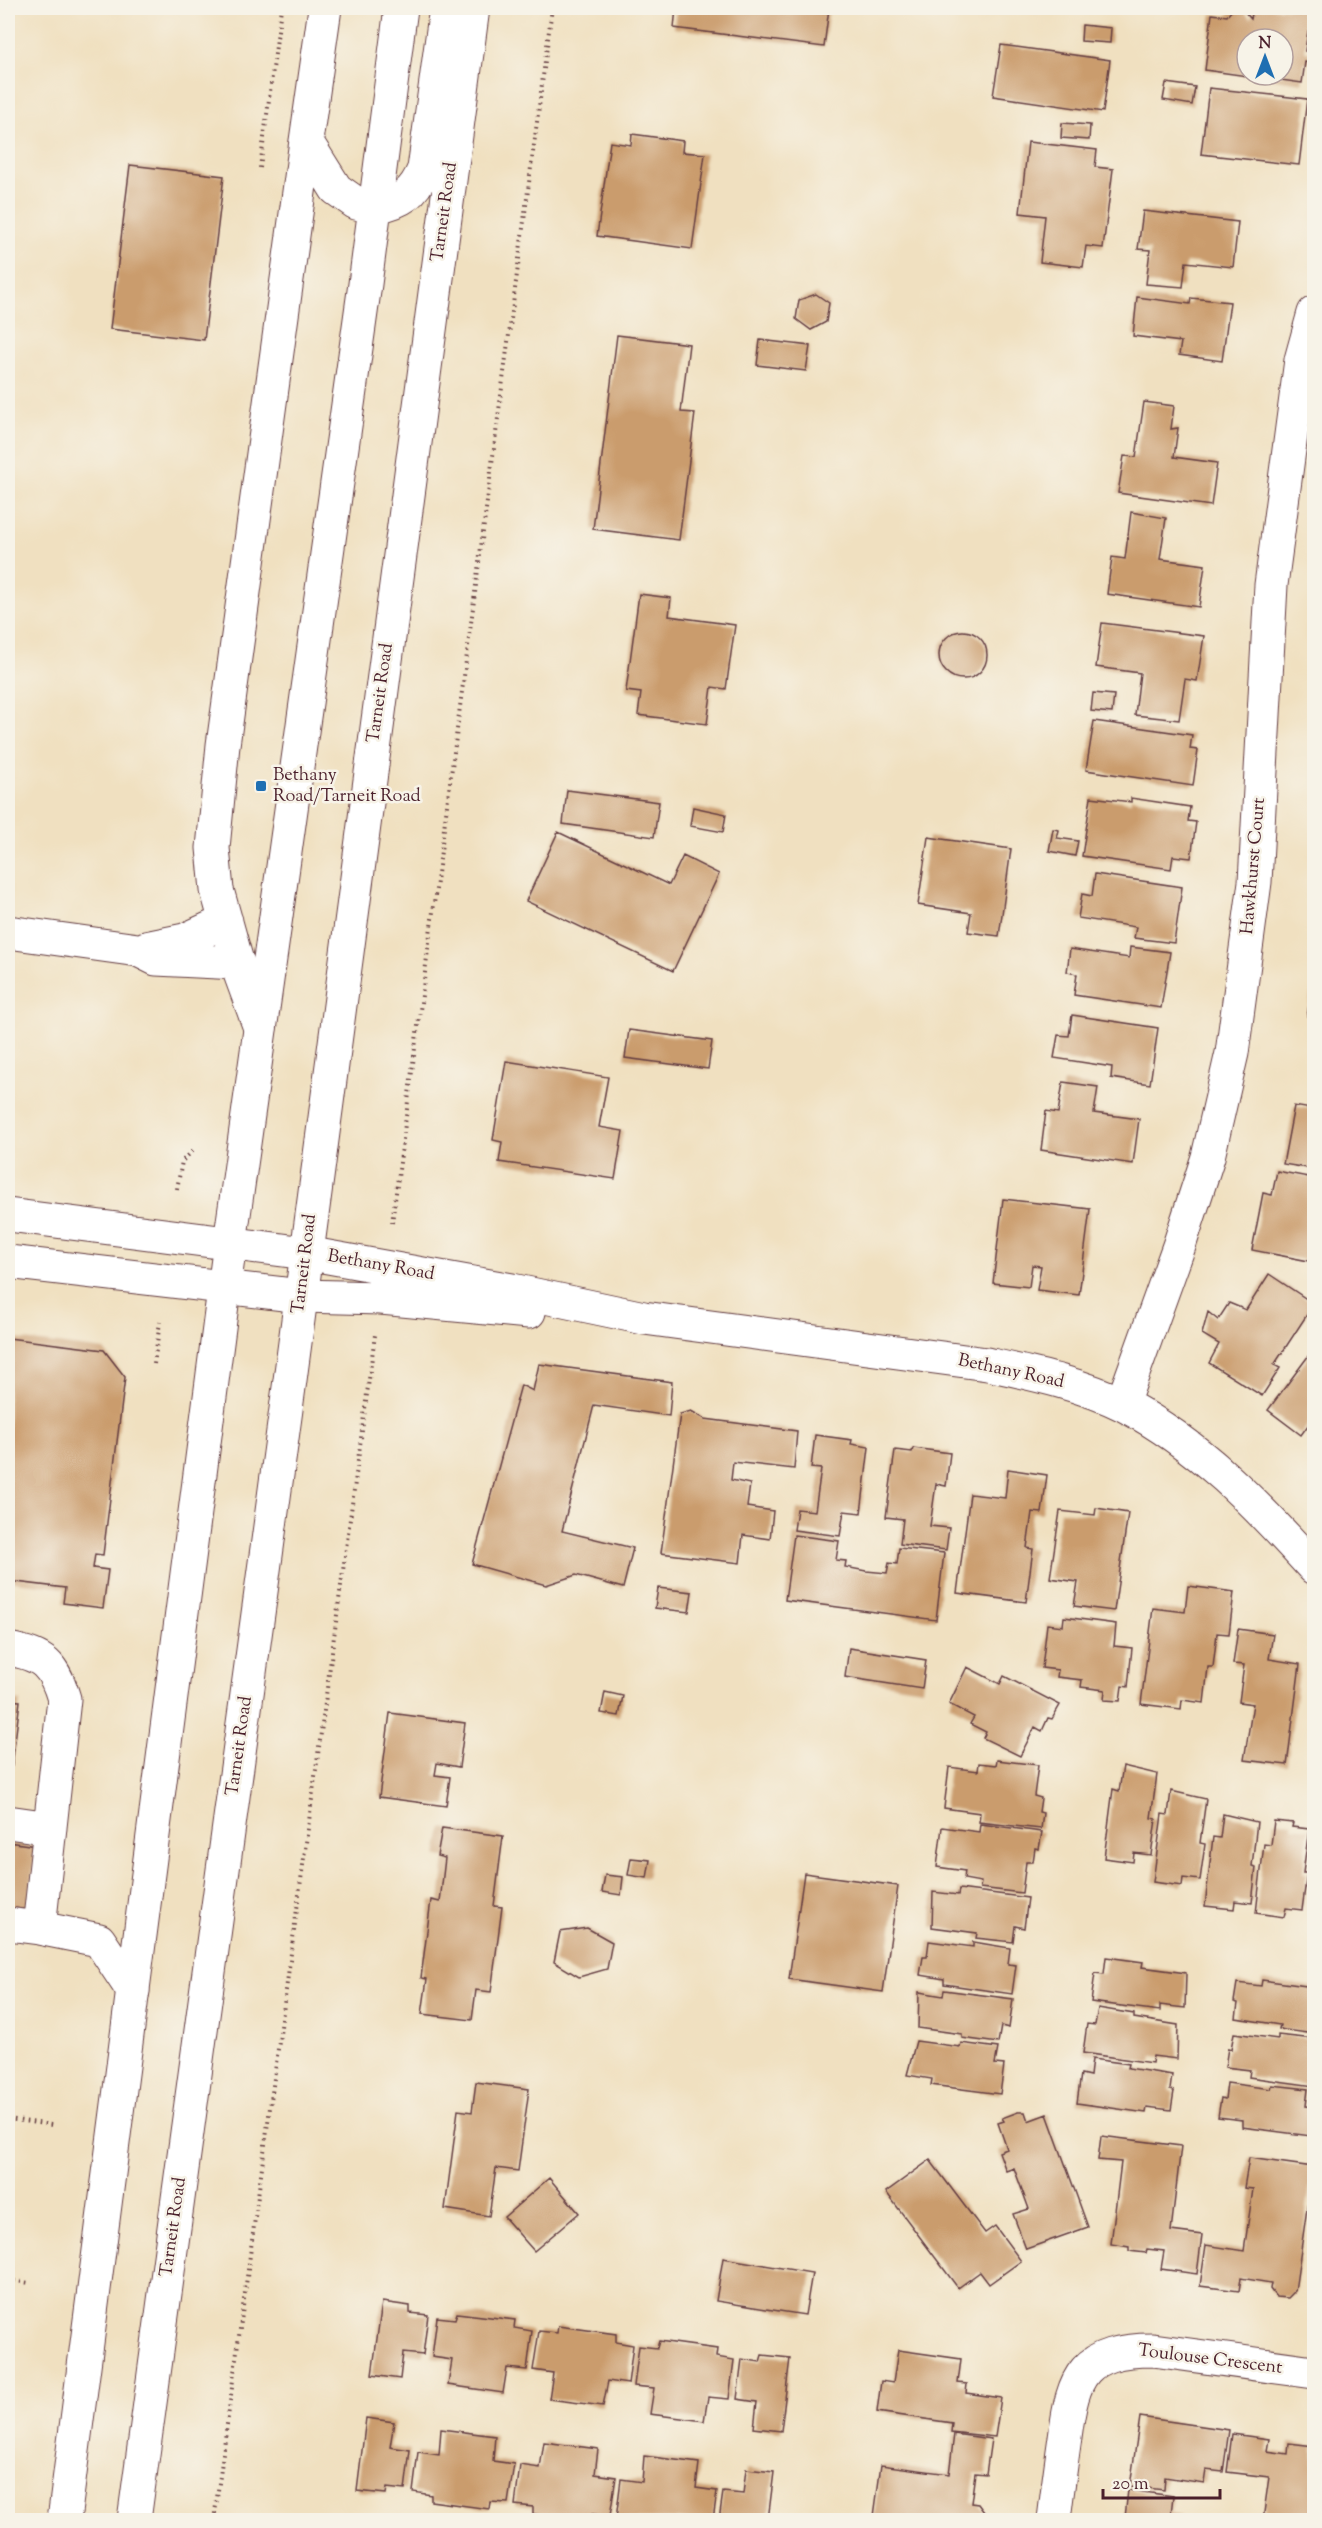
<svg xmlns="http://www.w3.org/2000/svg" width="1322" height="2528" viewBox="0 0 1322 2528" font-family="'Sorts Mill Goudy',serif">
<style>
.building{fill:#ca9c6d}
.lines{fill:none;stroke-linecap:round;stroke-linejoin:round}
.minor-casing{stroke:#633c41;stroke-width:35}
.major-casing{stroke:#633c41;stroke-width:35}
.path{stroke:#633c41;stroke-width:4;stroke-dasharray:1.5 4.5;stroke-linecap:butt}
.minor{stroke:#fff;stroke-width:33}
.major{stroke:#fff;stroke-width:33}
.poi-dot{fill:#1f6fb2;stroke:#f7f3e8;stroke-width:2}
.labels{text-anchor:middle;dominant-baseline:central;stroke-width:5;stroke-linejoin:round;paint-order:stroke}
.street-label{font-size:18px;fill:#4a1f2b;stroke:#f7f3e8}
.poi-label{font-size:18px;fill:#4a1f2b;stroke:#f7f3e8;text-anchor:start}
</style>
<rect width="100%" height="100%" fill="#f7f3e8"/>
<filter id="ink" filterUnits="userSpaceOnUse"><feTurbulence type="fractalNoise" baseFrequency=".0167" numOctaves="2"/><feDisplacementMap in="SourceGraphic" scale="12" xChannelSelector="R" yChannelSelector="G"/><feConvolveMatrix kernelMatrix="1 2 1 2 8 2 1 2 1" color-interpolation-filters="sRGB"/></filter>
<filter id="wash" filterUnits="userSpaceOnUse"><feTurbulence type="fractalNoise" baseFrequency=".008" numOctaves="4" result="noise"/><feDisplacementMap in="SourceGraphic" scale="24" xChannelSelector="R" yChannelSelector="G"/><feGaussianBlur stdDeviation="1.35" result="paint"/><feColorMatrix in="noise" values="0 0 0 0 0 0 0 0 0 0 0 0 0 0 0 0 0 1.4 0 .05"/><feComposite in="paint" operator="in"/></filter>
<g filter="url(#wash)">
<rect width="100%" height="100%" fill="#f0e0c0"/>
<g id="blocks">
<path class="building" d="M676,8h153l-5,39 -150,-19z
M1253,8h61v24l-6,-1 -3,20 9,1 -1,11 -8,-1 -3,21 -49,-7 30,-1v-36h-36v37l-42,-6 7,-56 15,2 5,-6h11l8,9z
M1082,25l29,3 -1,15 -29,-2z
M1001,45l109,15 -7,52 -110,-16z
M1166,83l29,4 -3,18 -29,-5z
M1209,88l98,11 -8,66 -98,-11z
M1062,123l28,2 -1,15 -28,-2z
M632,134l51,7 -1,11 23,2 -13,95 -95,-13 13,-94 21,3z
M1028,142l69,8 -2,17 18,2 -10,79 -17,-2 -3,21 -43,-5 5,-46 -25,-3z
M130,165l94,11 -20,164 -94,-11z
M1143,211l95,11 -5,45 -47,-5 -3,25 -37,-3 4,-34 -12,-1z
M816,294l13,9 -3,19 -15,8 -15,-11 3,-19z
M1137,297l53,7 1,-6 39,4 -8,59 -43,-6 2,-13 -48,-6z
M617,335l72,9 -8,68 14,1 -16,127 -86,-11z
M760,340l50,6 -4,25 -49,-6z
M1144,402l30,4 -3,23 7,-1 -4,29 43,6 -6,43 -93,-13 6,-37 12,1z
M1131,512l35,6 -6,41 45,6 -6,42 -92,-13 5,-37 13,2z
M639,594l32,4 -2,18 66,9 -9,64 -14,-2 -5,37 -69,-9 3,-22 -15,-2z
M1102,623l102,13 -7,45 -12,-2 -6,41 -44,-5 5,-42 -44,-6z
M939 655a24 24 0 1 1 48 0a24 24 0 1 1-48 0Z
M1093,693l21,2 -2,18 -21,-2z
M1094,721l98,14 -2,14 8,1 -5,36 -107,-16z
M567,790l92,12 -5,35 -91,-13z
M1091,797l40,5v-4l59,9 -2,14 8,1 -5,36 -18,-2 -2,13 -89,-13z
M693,807l33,7 -3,18 -33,-6z
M1053,829l6,1 -2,8 21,3 -3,15 -26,-5z
M558,832l111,53 14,-29 36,18 -46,97 -147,-70z
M928,837l83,12 -12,87 -31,-4 3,-19 -53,-8z
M1095,874l87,13 -8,56 -40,-5 2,-11 -58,-9 4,-24 10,2z
M1130,947l40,5 -9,56 -87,-13 3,-21 -10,-2 3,-23 59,9z
M1313,983h1v35l-7,-2z
M1072,1015l86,13 -8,56 -39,-6 1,-11 -58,-9 4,-23 11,1z
M629,1030l83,11 -4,28 -83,-11z
M506,1061l102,16 -9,50 24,4 -8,48 -116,-17 3,-20 -9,-2z
M1063,1082l35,5 -4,26 45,6 -6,45 -92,-14 5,-39 12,2z
M1313,1095l1,74 -31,-5 11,-58 17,3z
M1277,1171l37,7v84l-62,-12 11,-57 9,2z
M1003,1199l87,10 -11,86 -42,-5 4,-24 -9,-1 -3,22 -36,-4z
M1269,1274l45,30 -40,61 6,3 -18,28 -53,-33 10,-19 -17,-10 6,-22 10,8 11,-17 17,7z
M8,1338l96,12 21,27 -22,178 -8,-1 -2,14 15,2 -5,38 -40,-5 2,-15 -57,-7z
M1312,1351l2,2v64l-13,18 -33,-25z
M539,1364l133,18 -3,34 -75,-11 -32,126 71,17 -10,40 -47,-13 -30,10 -74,-21 49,-179 12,6z
M691,1411l14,8 92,12 -3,38 -61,-7 -2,18 19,4 -3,23 26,4 -3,28 -27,-4 -3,28 -79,-10 19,-139z
M815,1435l37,5 -1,4 18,3 -8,66 -17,-2 -4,25 -46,-6 3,-21 18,2 6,-42 -10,-1z
M913,1448l37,5 -4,33 -10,-2 -6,42 19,2 -3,22 -46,-6 3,-25 -17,-2 9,-67 17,2z
M1008,1469l39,6 -5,38 -10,-1 -5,36 6,1 -7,53 -69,-9 13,-99 35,4z
M1096,1508l32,5 -14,98 -40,-5 4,-24 -28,-4 10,-67 35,4z
M794,1535l45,6 -3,19 10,1 -1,6 21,4 21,2 2,-10 8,1 2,-16 45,5 -8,67 -151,-20z
M1188,1586l46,6 -5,42 -12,-1 -4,34h-5l-4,36 -22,-3 -1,9 -40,-5 12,-96 32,4z
M658,1588l34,4 -3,20 -34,-4z
M1064,1617l52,7 -2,22 18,2 -4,39 -6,-1 -2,15 -16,-1 1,-10 -24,-3 1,-7 -25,-3 1,-7 -16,-2 5,-44 16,2z
M1238,1629l35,5 -4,25 31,5 -13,101 -43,-5 9,-56 -14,-2 5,-37 -11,-1z
M849,1648l77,12 -4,29 -77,-12z
M967,1667l33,17 4,-8 56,29 -8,14 -4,-1 -6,13 -7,-4 -15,29 -37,-18 3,-6 -16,-8 4,-7 -25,-13z
M605,1692l18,4 -4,20 -18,-3z
M8,1700l12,1 -8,65h-4z
M390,1713l75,10 -6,44 -22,-4 -2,12 15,2 -4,29 -67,-9z
M997,1760l41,5 -4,31 7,2 -2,14 4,1 -2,16 -62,-7 1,-9 -36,-5 5,-41 29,4 1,-8 17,2z
M1123,1766l34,8 -6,44 5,1 -5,36 -17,-2 -1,9 -29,-4 9,-69 6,2z
M1171,1791l35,8 -6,44 5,1 -5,36 -17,-2 -1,8 -29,-4 9,-68 6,1z
M1223,1814l34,8 -5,44 4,1 -4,36 -17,-2 -1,8 -29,-3 8,-69 7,1z
M1274,1821l19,2 -1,4 17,2 -6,44h4l-5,37 -16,-2 -2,9 -28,-4 8,-69 7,1z
M980,1824l62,8 -3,17 -4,-1 -2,14h-7l-4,31 -42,-5 1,-6 -17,-3 1,-8 -28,-4 5,-40 37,5z
M442,1828l61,8 -9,70 8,1 -11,85 -15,-2 -4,30 -50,-6 5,-35 -6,-1 10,-78 9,2 5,-44 -8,-2z
M8,1842l28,4 -8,64 -20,-3z
M631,1858l19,2 -3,18 -19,-3z
M804,1873l94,13 -15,106 -94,-13z
M605,1875l18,2 -2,18 -19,-3z
M959,1889l69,9 -4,30 -9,-2 -2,16 -37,-4 1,-5 -45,-6 1,-35 25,3z
M587,1928l25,14 -5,27 -28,8 -25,-15 6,-30z
M929,1941l44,6v-5l37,6 -2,16 8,1 -4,29 -68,-10v-5l-24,-4 3,-18h4z
M1106,1957l37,5 -1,5 44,6 -1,35 -25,-3v6l-69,-9 4,-29 9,1z
M1262,1980l52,7v47l-35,-5 1,-4 -44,-7 2,-15 -4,-1 3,-19 24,3z
M944,1990l69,9 -4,29 -8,-2 -3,17 -36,-5v-4l-44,-6 1,-36 24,4z
M1098,2008l36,6v4l44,7 -1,34 -24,-3 -1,7 -69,-10 4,-29 8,1z
M1234,2033l44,6v-4l36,4v47l-65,-9 1,-7 -25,-3 3,-19 3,1z
M916,2041l44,6 1,-4 37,5 -3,16 9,1 -4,29 -69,-9 1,-6 -25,-4z
M1092,2059l37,5 -1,4 44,7 -2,15 4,1 -3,19 -24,-3 -1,6 -69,-10 4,-29 9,2z
M476,2082l53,7 -11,82 -22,-3 -7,48 -44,-7 13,-99 14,2z
M1227,2083l44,6 1,-4 36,4 -2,17 8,1 -3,29 -69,-9v-7l-24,-3 3,-19 4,1z
M1018,2112h7l3,9 19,-7 41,113 -62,22 -13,-35 16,-5 -15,-41 -8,3 -7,-19 8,-3 -9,-26 6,-2 -2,-3z
M1101,2136l80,10 -10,85 31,4 -5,39 -36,-5 3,-18 -17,-2 -1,4 -17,-2v-4l-18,-3 10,-82 -23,-2z
M1249,2158l64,9 -18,124 -7,7 -12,-1 -6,-8 1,-6 -30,-5 -2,13 -39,-5 6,-41 38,6 9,-62 -9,-1z
M930,2160l55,73 10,-7 26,35 -32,23 -9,-12 -22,16 -72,-96z
M549,2178l30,35 -45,38 -30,-34z
M723,2258l89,15 -7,42 -89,-14z
M382,2302l28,4v7l18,2 -5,40 -20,-2 -3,26 -28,-4z
M457,2313l58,7 -1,8 18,3 -5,39 -20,-2 -4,25 -55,-8 4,-25 -20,-3 5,-40 18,2z
M558,2326l58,8v8l17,3 -5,39 -20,-3 -5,25 -54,-7 4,-26 -20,-3 6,-39 18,2z
M659,2341l58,8 -1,8 18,3 -5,39 -21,-2 -4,24 -54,-7 4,-26 -20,-2 5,-40 18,2z
M898,2350l63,9 -3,24 9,1 -1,9 35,5 -6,39 -44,-5 1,-9 -75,-11 4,-31 12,2z
M762,2355l28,3 -9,73 -27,-3 3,-26 -20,-3 5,-40 18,3z
M1140,2417l89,13 -6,42 -17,-2 -2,13 -39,-6 -1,13 -34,-4z
M366,2418l28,4 -4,25 20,3 -5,40 -18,-2 -1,6 -29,-3z
M441,2429l54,7 -2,25 21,3 -6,39 -18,-1 -1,7 -58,-8v-6l-18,-3 5,-40 21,3z
M954,2434l37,5 -5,35 -11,-1 -4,30 7,1 6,8 -1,8h-78l-31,-4 7,-51 68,9z
M1232,2434l37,5 -2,12 21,3 1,-11 25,3v74h-51l6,-43 -42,-5z
M544,2442l54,7 -3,25 21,3 -6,39 -18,-2 -1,6h-12l-46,-6v-7l-18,-2 5,-40 20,3z
M644,2456l55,7 -3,25 21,3 -4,29 -97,-1 5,-40 21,3z
M746,2469l28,3 -6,48h-49l4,-28 20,2z
M1128,2490l45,6 -2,18 9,2 -1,4h-50l-4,-2z"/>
</g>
</g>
<g filter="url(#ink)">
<use href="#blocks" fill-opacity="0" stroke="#633c41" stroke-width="1.5"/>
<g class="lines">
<g class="minor-casing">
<path id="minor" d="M325,8l-19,133 30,48 20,14 19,4
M8,932l130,18 18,9 82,4
M146,948l39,-8 41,-19
M260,1028l-19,-52 -24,-86 -4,-42 10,-103 83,-604
M8,1215l298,38 206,37 132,28 343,46c46,10 95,20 137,41 76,40 133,100 190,163
M8,1262l293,34 80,2 148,14
M1122,1404l57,-158 29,-89 24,-104 23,-171 16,-297 30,-225 13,-47
M8,1649c36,6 46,16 56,50l-25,229
M8,1822l42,6
M8,1924l31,4 60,12 34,51
M1054,2520c3,-27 7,-55 11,-83 8,-62 18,-87 88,-87l161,22"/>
</g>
<g class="major-casing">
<path id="major" d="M375,207c26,-5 39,-13 49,-38l22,-161
M64,2520l166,-1277 135,-959 36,-276
M134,2520l156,-1140 183,-1372"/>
</g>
<path class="path" d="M260,168l21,-160
M177,1189l5,-28 12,-11
M392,1223l160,-1215
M154,1364l6,-42
M8,2119l44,6
M8,2280l22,3
M214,2520l161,-1185"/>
<use href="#minor" class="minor"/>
<use href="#major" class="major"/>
</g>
</g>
<rect class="poi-dot" x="255" y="780" width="12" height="12" rx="3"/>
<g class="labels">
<g class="street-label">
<text transform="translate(445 212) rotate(-82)">Tarneit Road</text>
<text transform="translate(381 693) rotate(-82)">Tarneit Road</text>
<text transform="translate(1254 866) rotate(-85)">Hawkhurst Court</text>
<text transform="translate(305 1264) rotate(-83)">Tarneit Road</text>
<text transform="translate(381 1266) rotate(10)">Bethany Road</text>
<text transform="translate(1011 1372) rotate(12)">Bethany Road</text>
<text transform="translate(240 1746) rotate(-82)">Tarneit Road</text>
<text transform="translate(174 2227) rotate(-82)">Tarneit Road</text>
<text transform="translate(1210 2360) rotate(7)">Toulouse Crescent</text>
</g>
<g class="poi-label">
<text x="273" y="776">Bethany<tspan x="273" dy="21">Road/Tarneit Road</tspan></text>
</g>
</g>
<rect width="1322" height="2528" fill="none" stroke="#f7f3e8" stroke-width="30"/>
<g transform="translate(1265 57)"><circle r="28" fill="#f7f3e8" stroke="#b29e9c" stroke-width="1.5"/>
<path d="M0-4.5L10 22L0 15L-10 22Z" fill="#1f6fb2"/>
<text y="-9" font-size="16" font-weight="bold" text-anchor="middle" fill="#4a1f2b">N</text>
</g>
<path d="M1103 2489v9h117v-9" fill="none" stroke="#4a1f2b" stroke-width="3"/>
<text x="1112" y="2489" font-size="18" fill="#4a1f2b" stroke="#f7f3e8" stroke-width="4.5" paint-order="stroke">20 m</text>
</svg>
